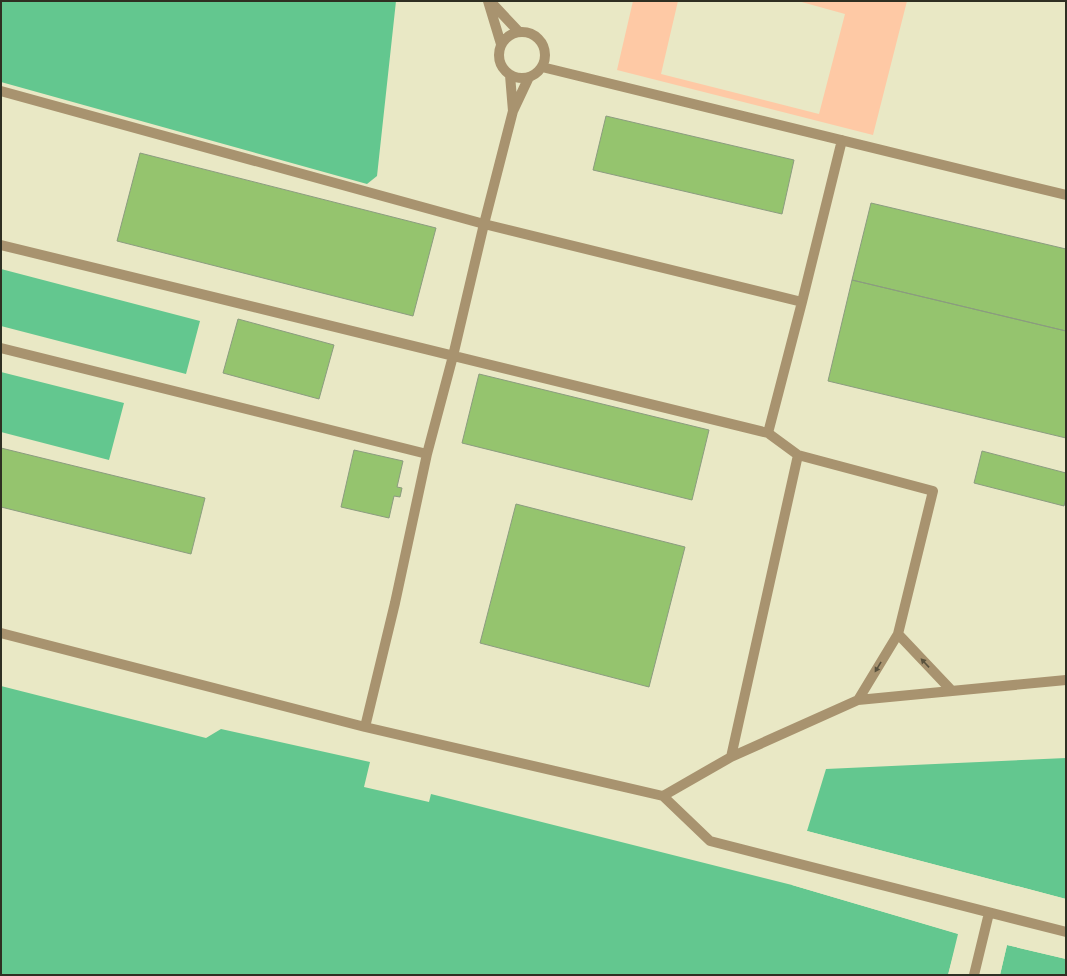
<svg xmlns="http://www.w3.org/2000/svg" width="1067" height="976" viewBox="0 0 1067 976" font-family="Figtree,sans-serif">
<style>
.green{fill:#fec9a5}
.water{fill:#63c78f}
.pier{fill:#e9e8c5}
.building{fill:#95c46e;stroke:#8b9c7f}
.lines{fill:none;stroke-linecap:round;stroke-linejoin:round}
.service{stroke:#a8936f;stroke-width:10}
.oneway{fill:#59523d}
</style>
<rect width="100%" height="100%" fill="#e9e8c5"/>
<path class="green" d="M633,1h45l-17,73 158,40 26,-100 -47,-13h109l-34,134 -256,-65z"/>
<path class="water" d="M1,1h395l-19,175 -10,8 -366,-102z
M1,269l199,52 -14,53 -185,-48z
M1,372l123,31 -15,57 -108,-28z
M1,686l205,52 15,-9 149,33 -6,25 65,15 2,-8 361,91 167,49 -11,41h-947z
M1066,758v141l-259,-68 19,-62z
M1007,945l59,14v16h-66z"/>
<path class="pier" d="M807,831l259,68v2l-259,-68z
M793,883l167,49v2l-10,41h-2l10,-41 -166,-49z
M1007,943l59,14v2l-59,-14 -7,30h-2l7,-31z"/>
<path class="building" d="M606,116l188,44 -12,54 -189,-44z
M140,153l296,75 -23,88 -296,-75z
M871,203l195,46v82l-214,-51z
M852,280l214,51v107l-238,-57z
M238,319l96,26 -15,54 -96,-26z
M479,374l230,56 -17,70 -230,-57z
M1,448l204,50 -14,56 -190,-47z
M354,450l49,11 -6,26 5,1 -2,9 -6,-1 -5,22 -48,-11z
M982,451l84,22v25l-2,8 -90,-23z
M516,504l169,43 -36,140 -169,-44z"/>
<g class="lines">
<path class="service" d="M488,1l13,43
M490,1l29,31
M499 55a23 23 0 1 1 46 0a23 23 0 1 1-46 0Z
M542,67l524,128
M510,75l3,36 16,-34
M1,91l483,133 318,78
M1,245l767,188 30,22 135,36 -35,143 -40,66
M1,348l426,106
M768,433l34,-131 40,-162
M1,633l364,94 298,69 47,45 356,91
M898,634l54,57
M365,727l30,-124 32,-149 26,-98 31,-132 29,-113
M731,757l67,-302
M663,796l68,-39 127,-57 208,-20
M974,975l15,-62"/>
</g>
<defs><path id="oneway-solid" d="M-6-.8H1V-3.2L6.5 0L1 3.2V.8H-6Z"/></defs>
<g class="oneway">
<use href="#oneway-solid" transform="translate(925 663) rotate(-133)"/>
<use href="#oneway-solid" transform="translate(878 667) rotate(121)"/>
</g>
<rect width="1067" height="976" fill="none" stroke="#2f2f22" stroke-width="4"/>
</svg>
